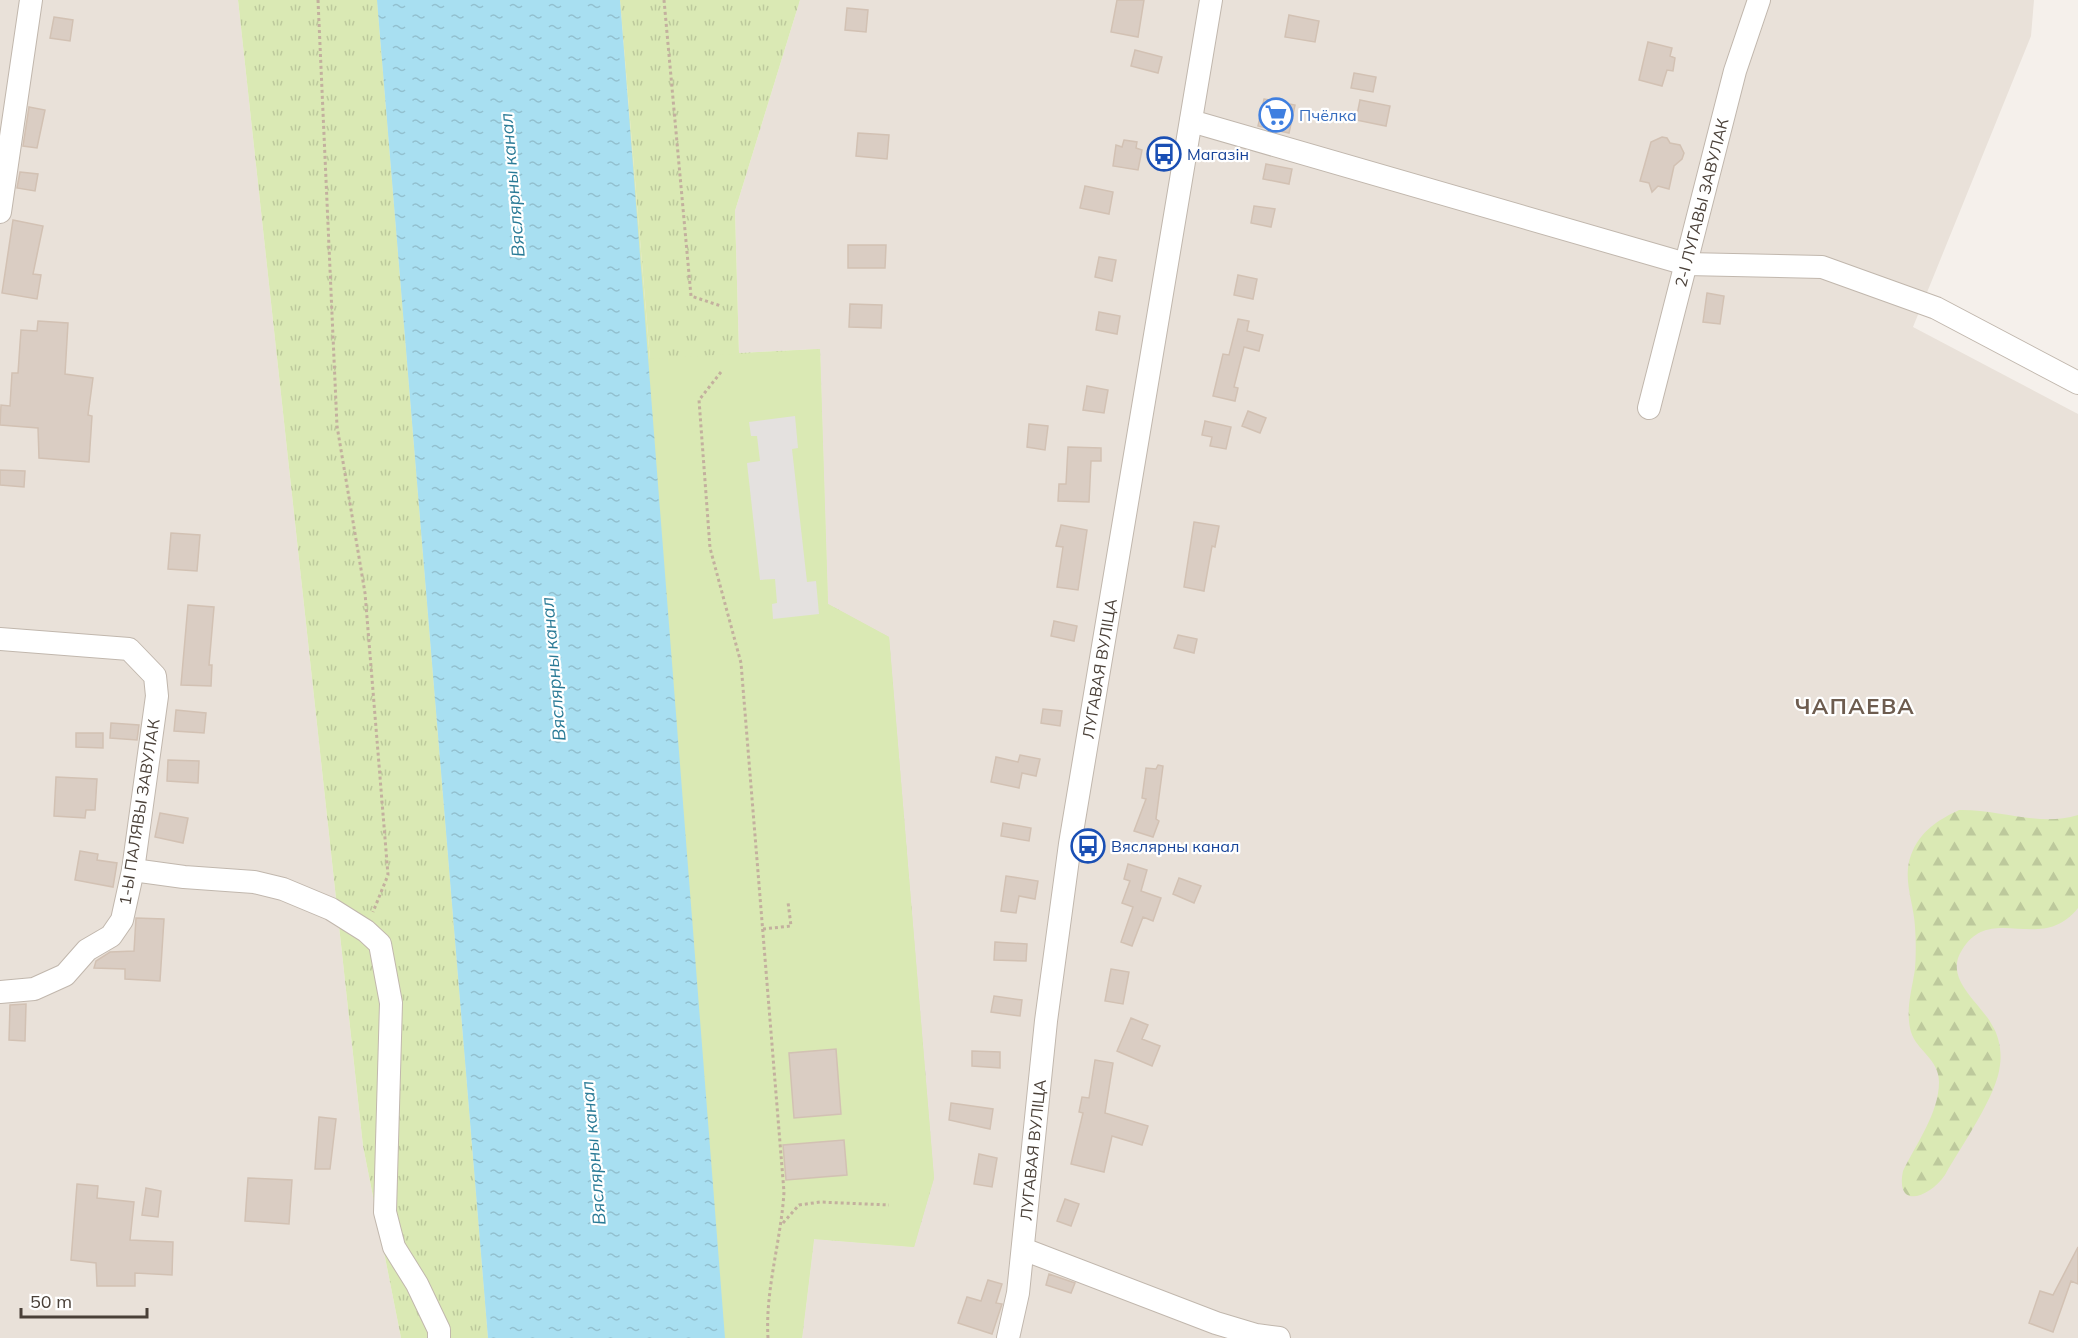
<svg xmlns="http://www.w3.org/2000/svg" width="2078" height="1338" viewBox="0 0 2078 1338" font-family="Mulish,sans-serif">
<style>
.residential{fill:#e9e1d9}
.grass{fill:url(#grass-tufts)}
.forest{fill:url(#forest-firs)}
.garden{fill:#dae9b4}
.parking{fill:#e4e1df}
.water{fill:url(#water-ripples)}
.building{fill:#dacdc3;stroke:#d2c1b3;stroke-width:1.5}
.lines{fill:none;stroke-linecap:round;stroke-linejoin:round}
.minor-casing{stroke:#c1b7ad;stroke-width:24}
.path{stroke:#c3b09e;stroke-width:3;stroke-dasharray:3 3;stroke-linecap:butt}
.minor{stroke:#fff;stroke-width:22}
.labels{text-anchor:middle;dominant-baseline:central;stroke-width:4.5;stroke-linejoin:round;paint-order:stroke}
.shop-label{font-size:16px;fill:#366cbe;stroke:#fff;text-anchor:start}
.transit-label{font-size:16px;fill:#164399;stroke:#fff;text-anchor:start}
.street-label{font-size:16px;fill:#4a4038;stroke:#fff}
.water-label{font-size:18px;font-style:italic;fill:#297a96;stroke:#fff}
.district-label{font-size:22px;font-weight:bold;letter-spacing:1.5px;fill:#6d5c4f;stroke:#fff}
</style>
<defs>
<pattern id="grass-tufts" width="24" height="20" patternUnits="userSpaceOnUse" patternTransform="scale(1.5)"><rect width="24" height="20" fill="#dae9b4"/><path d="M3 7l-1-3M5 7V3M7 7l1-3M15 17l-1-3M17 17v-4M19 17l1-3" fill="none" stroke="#bdc99c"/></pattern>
<pattern id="forest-firs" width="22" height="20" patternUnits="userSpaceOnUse" patternTransform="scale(1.5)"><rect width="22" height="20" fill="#dae9b4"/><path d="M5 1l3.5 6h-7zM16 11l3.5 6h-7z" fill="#bdc99c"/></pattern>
<pattern id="water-ripples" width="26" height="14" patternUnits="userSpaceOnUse" patternTransform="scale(1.5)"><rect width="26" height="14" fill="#a8dff1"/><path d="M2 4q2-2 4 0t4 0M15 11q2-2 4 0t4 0" fill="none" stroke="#92c0cf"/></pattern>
</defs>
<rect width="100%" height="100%" fill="#f5f0eb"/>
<path class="residential" d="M0,0h238l125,1146 38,192h-401z
M800,0h1234l-3,36 -118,291 165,87v924h-1276l12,-99 100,8 -86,-643 -8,-255 -81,4 -4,-142z"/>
<path class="grass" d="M238,0h139l111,1338h-87l-38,-192z
M620,0h180l-65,211 4,142 81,-4 8,255 61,33 45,541 -20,69 -100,-8 -12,99 -152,-979z"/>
<path class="forest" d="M1959,810c40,-1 80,17 119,5v93c-37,47 -87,-6 -116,42 -19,29 19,53 30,75 7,11 10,27 8,40 -3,31 -39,81 -55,110 -16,23 -50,35 -42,-4 13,-27 36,-58 36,-89 0,-23 -22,-31 -28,-50 -6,-22 1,-42 4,-63 1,-14 1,-28 0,-42 -1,-24 -13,-48 -4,-72 9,-24 27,-35 48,-45z"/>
<path class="garden" d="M377,0h243l30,359 170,-10 8,255 61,33 45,541 -20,69 -100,-8 -12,99h-314z"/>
<path class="parking" d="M795,416l3,32 -6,1 15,133 9,-1 3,33 -46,5 -1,-15 5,-1 -2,-24 -15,1 -13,-117 13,-2 -3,-25h-6l-2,-14z"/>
<path class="water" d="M377,0h243l105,1338h-237z"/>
<path class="building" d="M1117,0h27l-6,37 -27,-5z
M847,8l21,2 -2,22 -21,-2z
M1289,15l30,6 -4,21 -30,-5z
M54,17l19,3 -3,21 -20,-3z
M1648,42l24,6 -2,8 5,2 -2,13 -6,-1 -5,16 -23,-6z
M1135,50l27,7 -4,16 -27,-7z
M1354,73l22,4 -3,15 -22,-4z
M1264,99l31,6 -6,28 -31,-7z
M1360,100l30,6 -4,20 -30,-6z
M29,107l16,3 -8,38 -14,-2z
M858,133l31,2 -2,24 -31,-3z
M1662,137l5,1 3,5 10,2 4,8 -2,6 -8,7 -5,23 -11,-3 -6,6 -3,-9 -9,-2 11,-39z
M1124,140l13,2 -1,6 6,2 -4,20 -25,-4 3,-21 6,2z
M1266,164l26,5 -3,15 -26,-5z
M20,172l18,2 -3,17 -18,-3z
M1085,186l28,6 -4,22 -29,-6z
M1254,206l21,3 -4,18 -20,-4z
M13,220l30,6 -10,48 8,1 -4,24 -35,-6z
M848,245h38l-1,23h-37z
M1099,257l17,3 -4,21 -17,-4z
M1238,275l19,4 -4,20 -19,-4z
M1707,293l17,3 -4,28 -17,-2z
M850,304l32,1 -1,23 -32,-1z
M1099,312l21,4 -3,18 -21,-4z
M1238,319l11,2 -2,10 16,4 -4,16 -15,-4 -10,40 4,1 -3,13 -22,-5 10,-42 6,1z
M38,321l30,2 -3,51 28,4 -5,37 4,1 -3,46 -50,-4 -1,-30 -38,-3 1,-20 9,1 2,-33h6l3,-43 16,1z
M1087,386l21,4 -4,23 -21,-3z
M1248,411l18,7 -6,15 -18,-7z
M1205,421l26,6 -5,22 -16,-3 2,-9 -10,-2z
M1029,424l19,2 -3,24 -18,-3z
M1068,447l33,1v13h-10l-2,41 -31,-1 1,-17h7z
M0,470l25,1 -1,16 -24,-2z
M1194,522l25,4 -4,21 -3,-1 -8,45 -20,-4z
M1061,525l26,5 -9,60 -21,-3 6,-40 -7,-1z
M171,533l29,2 -3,36 -29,-2z
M188,605l26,2 -5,58h3l-1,21 -30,-1z
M1054,621l23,5 -3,15 -23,-5z
M1178,635l19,4 -3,14 -20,-5z
M1043,709l19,2 -2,15 -19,-3z
M176,710l30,3 -2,20 -30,-2z
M111,723l28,2 -2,15 -27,-2z
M76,733h27v15l-27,-1z
M1020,755l20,4 -4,17 -14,-3 -3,15 -28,-6 5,-25 22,5z
M168,760l31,1 -1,22 -31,-2z
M1158,765l5,1 -7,53 3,2 -6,16 -19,-6 12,-32 -4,-1 4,-30 10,1z
M56,777l41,2 -2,31h-9l-1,8 -31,-2z
M160,813l28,5 -5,25 -28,-6z
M1003,823l28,5 -2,13 -28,-5z
M80,851l18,3 -1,6 20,3 -4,24 -38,-7z
M1128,864l19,6 -6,21 20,7 -8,23 -10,-4 -11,29 -11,-4 12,-35 -11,-4 8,-22 -6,-2z
M1006,876l32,5 -3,18 -16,-3 -3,17 -15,-2z
M1179,878l22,8 -7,17 -21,-9z
M136,918l28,1 -4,62 -35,-2v-10l-31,-1 2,-7 14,-9 24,-1z
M995,942l32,2 -1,17 -32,-1z
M1111,969l18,3 -6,32 -18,-3z
M994,996l28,4 -2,16 -29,-4z
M26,1004l-1,37 -16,-1 1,-35z
M1131,1018l17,7 -6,14 18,7 -8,20 -35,-15z
M836,1049l5,65 -47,4 -5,-65z
M972,1051l28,1v16l-28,-2z
M1095,1060l18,3 -8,50 43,13 -6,19 -30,-9 -8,36 -33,-8 12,-51 -4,-1 3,-15 7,1z
M951,1103l42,6 -3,20 -41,-9z
M319,1117l17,2 -6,50h-15z
M844,1140l3,35 -61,5 -3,-35z
M979,1154l18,4 -5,29 -18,-3z
M248,1178l44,2 -3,44 -44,-3z
M77,1184l21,2 -1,12 37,4 -4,38 43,2 -1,33 -37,-2v13h-38l-1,-23 -25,-3z
M146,1188l15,3 -3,26 -16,-2z
M1065,1199l14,5 -8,22 -14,-5z
M2078,1247v37l-7,-3 -18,51 -24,-9 11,-32 13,4z
M1049,1274l26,9 -4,10 -25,-8z
M988,1280l14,4 -6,19 6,1 -10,30 -34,-11 9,-26 14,4z"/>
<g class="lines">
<g class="minor-casing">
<g id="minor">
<path d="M1191,121l495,143 136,3 114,41 142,75"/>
<path d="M0,212l31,-212"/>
<path id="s1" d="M1649,408l86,-337 24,-71"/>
<path d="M0,639l129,10 26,27 2,20 -24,174 -11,50 -11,16 -24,14 -22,25 -31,14 -34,3"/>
<path d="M133,870l51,7 70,5 29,7 48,20 35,22 14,13 11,59 -6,209 9,35 23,37 22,46v8"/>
<path d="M1023,1249l193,74 40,12 23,3"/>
<path id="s2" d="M1008,1338l10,-45 28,-272 24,-177 141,-844"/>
</g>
</g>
<path class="path" d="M318,0l19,426 28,167 23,282 -15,37
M664,0l27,296 30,10
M721,372l-22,28 11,148 31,115 43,529c-3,49 -19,98 -16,146
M763,929l28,-3 -3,-24
M783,1223l16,-18 21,-3 69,3"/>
<use href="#minor" class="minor"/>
</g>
<defs>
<g id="supermarket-ring" transform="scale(1.725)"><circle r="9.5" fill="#fff" stroke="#3f7fe0" stroke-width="1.5"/><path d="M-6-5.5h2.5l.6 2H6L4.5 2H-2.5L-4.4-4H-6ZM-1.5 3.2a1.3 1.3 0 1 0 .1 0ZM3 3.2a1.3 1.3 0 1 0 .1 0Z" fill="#3f7fe0"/></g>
<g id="bus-ring" transform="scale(1.725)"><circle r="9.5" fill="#fff" stroke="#1a4fb4" stroke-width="1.5"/><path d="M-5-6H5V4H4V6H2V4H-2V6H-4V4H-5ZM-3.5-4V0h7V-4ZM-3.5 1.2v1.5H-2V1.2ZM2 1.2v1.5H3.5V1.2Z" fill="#1a4fb4"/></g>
</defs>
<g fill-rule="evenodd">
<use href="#supermarket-ring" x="1276" y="115"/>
<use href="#bus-ring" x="1164" y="154"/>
<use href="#bus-ring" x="1088" y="846"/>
</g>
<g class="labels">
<g class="shop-label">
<text x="1299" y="115">Пчёлка</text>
</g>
<g class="transit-label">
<text x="1187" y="154">Магазін</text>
<text x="1111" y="846">Вяслярны канал</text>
</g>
<g class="street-label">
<text stroke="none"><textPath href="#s1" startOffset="212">2-І ЛУГАВЫ ЗАВУЛАК</textPath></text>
<text stroke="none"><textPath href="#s2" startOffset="676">ЛУГАВАЯ ВУЛІЦА</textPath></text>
<text transform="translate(139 812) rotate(-81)">1-Ы ПАЛЯВЫ ЗАВУЛАК</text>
<text stroke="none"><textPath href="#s2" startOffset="190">ЛУГАВАЯ ВУЛІЦА</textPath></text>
</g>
<g class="water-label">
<text transform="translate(512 185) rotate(-95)">Вяслярны канал</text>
<text transform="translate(553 669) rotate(-95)">Вяслярны канал</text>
<text transform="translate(593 1153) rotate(-95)">Вяслярны канал</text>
</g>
<g class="district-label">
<text x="1855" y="706">ЧАПАЕВА</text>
</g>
</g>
<path d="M21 1308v9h126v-9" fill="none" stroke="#4a4038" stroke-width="3"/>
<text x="30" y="1308" font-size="18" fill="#4a4038" stroke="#ffffff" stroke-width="4.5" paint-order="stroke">50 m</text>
</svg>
